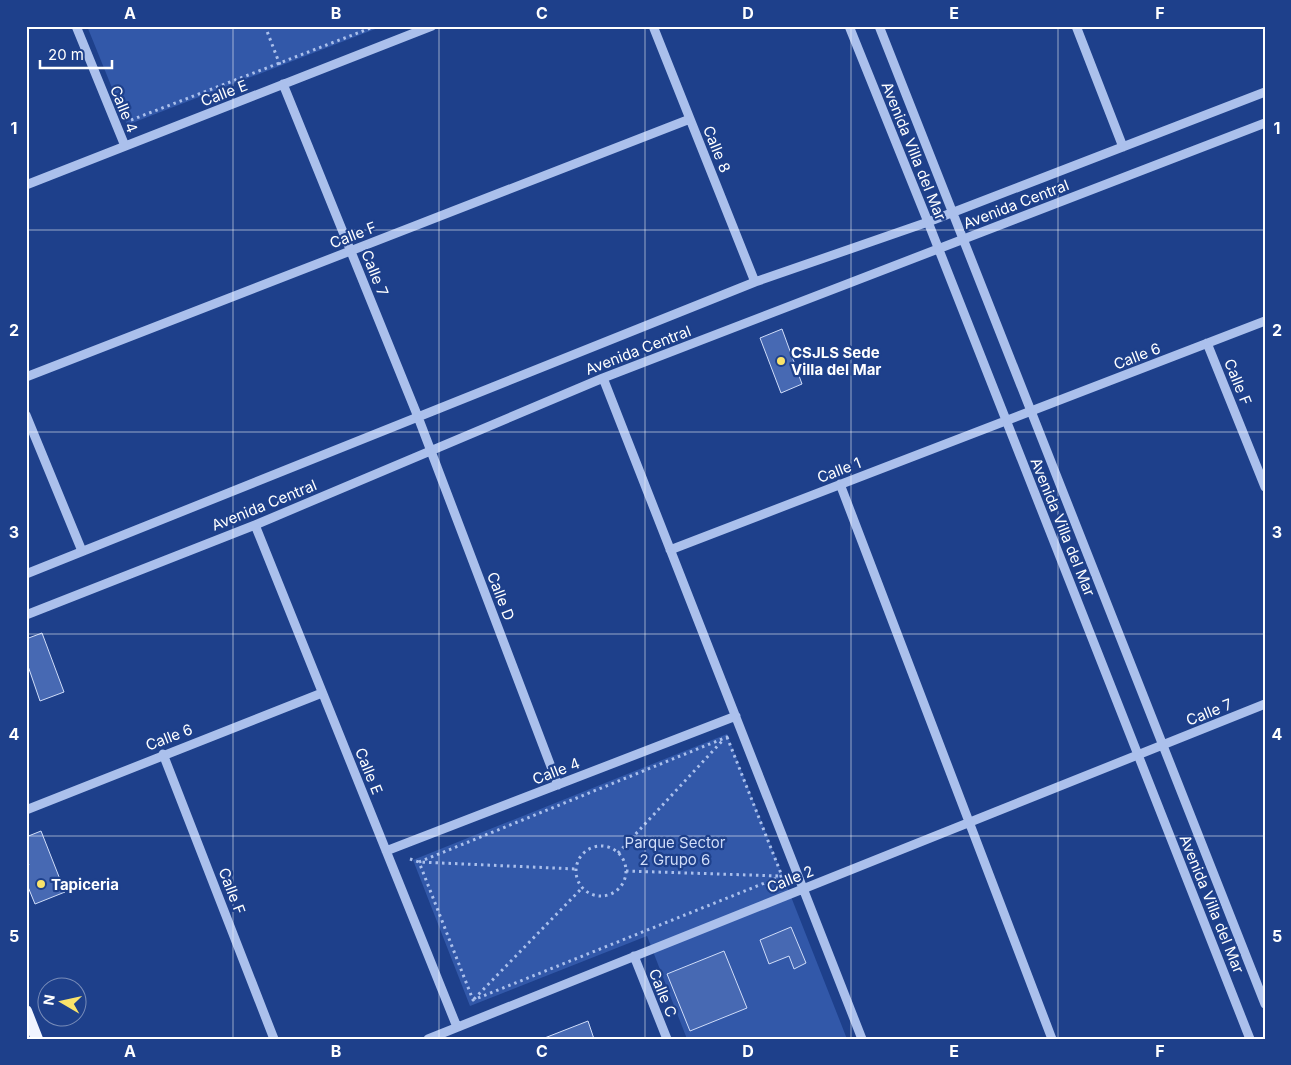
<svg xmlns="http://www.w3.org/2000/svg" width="1291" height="1065" viewBox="0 0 1291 1065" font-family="Inter,sans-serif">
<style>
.green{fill:#3258a9}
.building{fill:#4769b3;stroke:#d0ddf9}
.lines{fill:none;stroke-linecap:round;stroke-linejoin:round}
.path{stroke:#abc0ec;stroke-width:3;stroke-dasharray:2.5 4;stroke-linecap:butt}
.minor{stroke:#abc0ec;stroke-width:9}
.major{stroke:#f0f4ff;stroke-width:12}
.grid{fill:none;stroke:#fff;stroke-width:1;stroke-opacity:0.55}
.poi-dot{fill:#fae36a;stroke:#1e408b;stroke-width:2}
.labels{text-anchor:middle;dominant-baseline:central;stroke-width:4.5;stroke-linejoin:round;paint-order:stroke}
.street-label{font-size:15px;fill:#fff;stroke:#1e408b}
.poi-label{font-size:15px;font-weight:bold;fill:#fff;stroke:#1e408b;text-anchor:start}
.park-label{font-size:15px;fill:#d0ddf9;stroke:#1e408b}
.neatline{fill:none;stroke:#fff;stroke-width:2}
.grid-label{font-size:16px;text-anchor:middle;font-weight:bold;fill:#fff}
</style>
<rect width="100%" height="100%" fill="#1e408b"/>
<path class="green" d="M87,26h296l-256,99z
M727,734l120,305h-160l-40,-103 -177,70 -57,-146z"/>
<path class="building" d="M782,329l20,55 -21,9 -21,-55z
M42,633l22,59 -24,9 -12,-35h-2v-27z
M41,831l24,61 -30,12 -9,-22v-16l3,-1 -3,-6v-22z
M791,927l15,36 -12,6 -5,-13 -20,8 -9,-24z
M724,951l23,57 -57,23 -23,-57z
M588,1021l6,18h-52z"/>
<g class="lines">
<path class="path" d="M265,26l15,39
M131,120l245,-94
M727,737l55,139 -309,124 -54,-138z
M576 871a25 25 0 1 1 50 0a25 25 0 1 1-50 0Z
M618,853l105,-113
M410,859l9,3 157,7
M626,871l154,5
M474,999l108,-111"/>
<path class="minor" d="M76,26l49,120
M653,26l102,256
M849,26l79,196 322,817
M879,26l386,978
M1076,26l47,121
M283,84l135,333 140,368
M26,185l406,-159
M1207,343l58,144
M26,377l664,-258
M603,378l259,661
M26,415l56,136
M840,484l212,555
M255,525l202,502
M670,550l595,-229
M26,574l729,-292 173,-60 337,-130
M26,615l229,-90 348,-147 662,-255
M163,754l111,285
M26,810l296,-117
M386,851l350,-135
M634,956l33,83
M428,1039l837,-335"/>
<path class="major" d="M26,1011l11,28"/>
</g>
<path class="grid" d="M233,26v1013M439,26v1013M645,26v1013M851,26v1013M1058,26v1013M26,230h1239M26,432h1239M26,634h1239M26,836h1239"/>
<g class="poi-dot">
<circle cx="781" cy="361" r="5"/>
<circle cx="41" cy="884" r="5"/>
</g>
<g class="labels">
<g class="street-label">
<text transform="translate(224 93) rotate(-21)">Calle E</text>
<text transform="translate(124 109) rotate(68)">Calle 4</text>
<text transform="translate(717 149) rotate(68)">Calle 8</text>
<text transform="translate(914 151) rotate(68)">Avenida Villa del Mar</text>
<text transform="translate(1016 204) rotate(-21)">Avenida Central</text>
<text transform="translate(353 235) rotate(-21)">Calle F</text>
<text transform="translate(375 273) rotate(68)">Calle 7</text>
<text transform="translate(638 350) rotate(-21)">Avenida Central</text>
<text transform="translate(1137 356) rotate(-21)">Calle 6</text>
<text transform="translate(1238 382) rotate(68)">Calle F</text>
<text transform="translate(839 470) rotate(-21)">Calle 1</text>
<text transform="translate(264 505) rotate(-22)">Avenida Central</text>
<text transform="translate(1063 527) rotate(68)">Avenida Villa del Mar</text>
<text transform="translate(501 596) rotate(69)">Calle D</text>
<text transform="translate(1209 712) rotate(-22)">Calle 7</text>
<text transform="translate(169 737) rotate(-21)">Calle 6</text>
<text transform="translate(369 771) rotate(68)">Calle E</text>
<text transform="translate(556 771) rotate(-21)">Calle 4</text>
<text transform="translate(790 879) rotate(-22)">Calle 2</text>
<text transform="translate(232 891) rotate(69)">Calle F</text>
<text transform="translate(1212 904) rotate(68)">Avenida Villa del Mar</text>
<text transform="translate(663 993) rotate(68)">Calle C</text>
</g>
<g class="poi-label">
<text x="791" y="352">CSJLS Sede<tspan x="791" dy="17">Villa del Mar</tspan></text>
<text x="51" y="884">Tapiceria</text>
</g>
<g class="park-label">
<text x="675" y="842">Parque Sector<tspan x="675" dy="17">2 Grupo 6</tspan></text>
</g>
</g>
<rect width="1291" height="1065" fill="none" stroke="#1e408b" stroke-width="55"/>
<g transform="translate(62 1002) rotate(279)"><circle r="24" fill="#1e408b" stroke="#788cb9"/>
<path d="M0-4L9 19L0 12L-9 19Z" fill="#fae36a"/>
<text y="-8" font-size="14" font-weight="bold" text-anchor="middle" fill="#ffffff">N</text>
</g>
<path d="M40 60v8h72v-8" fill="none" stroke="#ffffff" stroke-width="2.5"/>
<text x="48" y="60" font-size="15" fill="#ffffff" stroke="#1e408b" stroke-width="4" paint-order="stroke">20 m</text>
<rect x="28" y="28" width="1236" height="1010" class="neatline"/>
<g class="grid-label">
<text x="130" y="19">A</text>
<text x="336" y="19">B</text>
<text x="542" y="19">C</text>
<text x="748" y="19">D</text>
<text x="954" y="19">E</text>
<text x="1160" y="19">F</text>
<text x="14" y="134">1</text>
<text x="1277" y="134">1</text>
<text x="14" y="336">2</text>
<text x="1277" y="336">2</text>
<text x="14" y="538">3</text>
<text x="1277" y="538">3</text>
<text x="14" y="740">4</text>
<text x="1277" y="740">4</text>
<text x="14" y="942">5</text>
<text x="1277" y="942">5</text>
<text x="130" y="1057">A</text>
<text x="336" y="1057">B</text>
<text x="542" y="1057">C</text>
<text x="748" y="1057">D</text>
<text x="954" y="1057">E</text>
<text x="1160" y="1057">F</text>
</g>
</svg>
